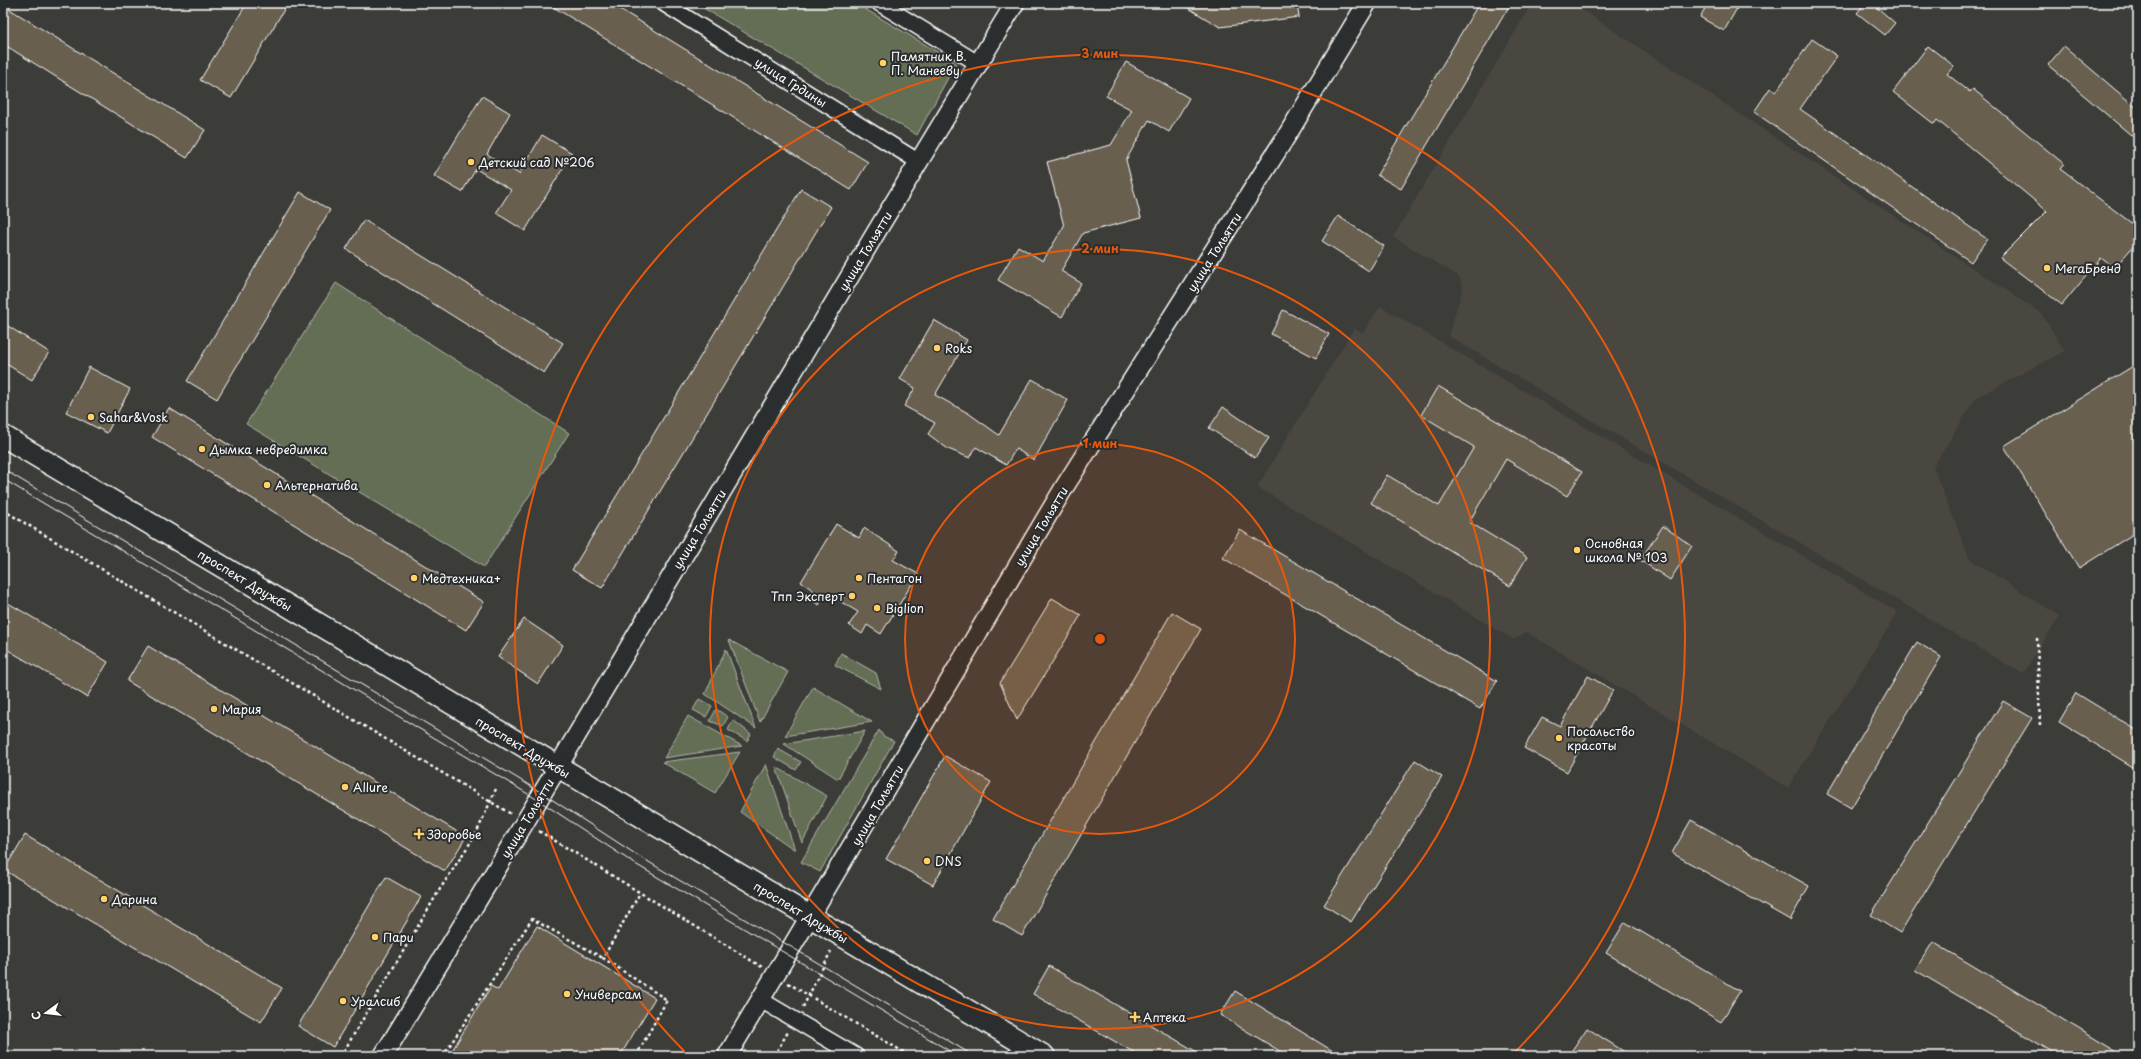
<svg xmlns="http://www.w3.org/2000/svg" width="2141" height="1059" viewBox="0 0 2141 1059" font-family="'Playpen Sans',sans-serif">
<style>
.built{fill:#49463f}
.green{fill:#636e55;stroke:#b1b6aa}
.building{fill:#675f4f;stroke:#fff}
.lines{fill:none;stroke-linecap:round;stroke-linejoin:round}
.minor-casing{stroke:#fff;stroke-width:18}
.tertiary-casing{stroke:#fff;stroke-width:21}
.secondary-casing{stroke:#fff;stroke-width:24}
.path{stroke:#fff;stroke-width:2.5;stroke-dasharray:3 3;stroke-linecap:butt}
.minor{stroke:#2a2d2e;stroke-width:15}
.tertiary{stroke:#2a2d2e;stroke-width:18}
.secondary{stroke:#2a2d2e;stroke-width:21}
.tram{stroke:#fff;stroke-width:1}
.ring{fill:none;stroke:#e8590c;stroke-width:2}
.poi-dot{fill:#ffd166;stroke:#2a2d2e;stroke-width:1.5}
.labels{text-anchor:middle;dominant-baseline:central;stroke-width:4;stroke-linejoin:round;paint-order:stroke}
.poi-label{font-size:12px;fill:#fff;stroke:#2a2d2e;text-anchor:start}
.street-label{font-size:12px;fill:#fff;stroke:#2a2d2e}
.centre{fill:#e8590c;stroke:#2a2d2e;stroke-width:2}
.ring-label{font-size:12px;text-anchor:middle;font-weight:bold;fill:#e8590c;stroke:#2a2d2e;stroke-width:4;stroke-linejoin:round;paint-order:stroke}
</style>
<rect width="100%" height="100%" fill="#3c3c38"/>
<filter id="ink" filterUnits="userSpaceOnUse"><feTurbulence type="fractalNoise" baseFrequency=".025" numOctaves="2"/><feDisplacementMap in="SourceGraphic" scale="8" xChannelSelector="R" yChannelSelector="G"/><feConvolveMatrix kernelMatrix="1 2 1 2 8 2 1 2 1" color-interpolation-filters="sRGB"/></filter>
<g filter="url(#ink)">
<path class="built" d="M1532,3h40l469,310 24,38 -89,47 -43,69 37,92 90,57 -37,58 -575,-338 15,-49 -5,-11 -65,-39z
M1380,306l518,306 -110,176 -262,-156 -12,8 -257,-153 97,-159 9,5z"/>
<path class="green" d="M695,3h160l101,60 -39,72z
M336,283l233,150 -85,134 -238,-143z
M729,640l59,32 -28,50z
M726,649l30,79 -51,-34z
M841,653l35,20 5,16 -46,-24z
M813,687l59,35 -87,14z
M699,699l13,7 -6,11 -13,-7z
M716,709l12,8 -5,9 -13,-5z
M688,716l54,30 -78,12z
M733,720l18,14 -4,7 -19,-11z
M879,730l4,6 11,5 -74,131 -19,-10z
M865,731l-27,48 -54,-35z
M778,749l23,13 -5,8 -22,-13z
M740,752l-25,41 -53,-31z
M766,764l29,86 -55,-38z
M776,767l51,29 -25,47z"/>
<path class="building" d="M247,3h41l-57,95 -31,-18z
M547,3h63l258,159 -17,28z
M1180,3h117l2,14 -79,10z
M1479,3h32l-110,186 -24,-14z
M1708,3h32l-16,28 -24,-14z
M1865,3h7l23,20 -10,12 -28,-22z
M3,5l202,125 -18,28 -184,-114z
M1812,39l25,17 -37,53 187,130 -16,23 -217,-150 16,-24 6,4z
M1928,46l26,20 -7,8 23,18 3,-3 91,75 -4,5 78,59v13l-24,27 -13,-10 -39,47 -62,-47 47,-47 -110,-91 -3,4 -41,-32z
M2064,46l74,63v32l-90,-76z
M1126,62l63,36 -20,34 -20,-12 -23,40 15,58 -58,15 -22,38 20,12 -19,34 -64,-37 20,-34 25,15 21,-35 -17,-64 64,-17 21,-35 -26,-14z
M482,96l28,17 -23,41 32,20 23,-39 30,18 -47,78 -29,-18 15,-23 -35,-21 -14,23 -28,-16z
M801,189l30,18 -229,381 -30,-18z
M300,192l30,18 -113,189 -30,-18z
M1338,216l46,30 -15,25 -47,-30z
M364,220l199,123 -19,30 -198,-124z
M1283,310l46,24 -13,24 -45,-24z
M934,320l33,20 -32,55 33,18 31,22 33,-56 36,21 -34,60 -18,-11 -10,16 -30,-18 -6,11 -22,-9 -20,-15 7,-11 -31,-17 11,-18 -15,-9z
M3,323l46,29 -17,28 -29,-18z
M2138,363v168l-59,37 -75,-122z
M89,367l41,22 -23,44 -41,-21z
M1438,386l144,86 -15,24 -61,-37 -37,63 58,35 -17,29 -139,-83 16,-28 52,31 35,-59 -53,-32z
M1223,407l46,31 -14,20 -46,-30z
M169,408l315,194 -18,28 -314,-193z
M836,524l23,14 5,-10 35,23 -6,9 25,14 -37,60 -14,-9 -5,9 -13,-9 9,-13 -32,-19 -7,12 -11,-7 5,-8 -12,-8z
M1663,526l29,20 -22,34 -30,-20z
M1240,530l257,151 -17,28 -257,-151z
M1052,598l29,17 -64,105 -17,-37z
M3,600l105,62 -21,35 -84,-50z
M1172,612l29,17 -179,307 -29,-17z
M524,619l39,26 -25,39 -40,-27z
M1917,642l24,15 -90,151 -24,-14z
M148,646l318,191 -21,34 -318,-190z
M1588,676l25,14 -46,82 -43,-24 18,-31 18,9z
M2076,693l62,38v39l-79,-48z
M2003,701l29,17 -132,215 -29,-18z
M945,756l46,26 -58,103 -47,-26z
M1415,760l27,17 -91,145 -27,-17z
M1691,820l118,66 -19,34 -118,-67z
M25,835l257,153 -21,34 -257,-152z
M386,877l35,20 -88,150 -35,-21z
M1625,922l115,69 -19,31 -115,-69z
M537,926l118,72 -35,58h-155l-12,-7 38,-63 7,4z
M1933,942l191,114h-65l-144,-86z
M1049,966l155,90h-64l-107,-62z
M1235,991l106,65h-53l-68,-41z
M1587,1028l44,28h-63z"/>
<g class="lines">
<g class="minor-casing">
<path id="minor" d="M663,3l256,159
M879,3l100,61
M761,1000l95,56"/>
</g>
<g class="tertiary-casing">
<path id="tertiary" d="M383,1056l142,-234 356,-598 134,-221
M727,1056l338,-570 224,-354 78,-129"/>
</g>
<g class="secondary-casing">
<path id="secondary" d="M3,436l1041,620"/>
</g>
<path class="path" d="M3,510l508,304
M2037,638l3,88
M539,831l223,136
M788,983l122,73
M803,1007l28,-56
M341,1056l99,-167 36,-55 20,-45
M443,1056l89,-137 71,39
M636,1056l31,-56 -64,-42 37,-65
M774,1056l14,-24"/>
<use href="#minor" class="minor"/>
<use href="#tertiary" class="tertiary"/>
<use href="#secondary" class="secondary"/>
<path class="tram" d="M3,469l539,324 95,62 337,201
M3,479l535,321 94,62 326,194"/>
</g>
</g>
<circle cx="1100" cy="639" r="195" fill="#e8590c" fill-opacity=".12"/>
<g class="ring">
<circle cx="1100" cy="639" r="195"/>
<circle cx="1100" cy="639" r="390"/>
<path d="M686 1053A585 585 0 1 1 1514 1053"/>
</g>
<g class="poi-dot">
<circle cx="883" cy="63" r="4"/>
<circle cx="471" cy="162" r="4"/>
<circle cx="2047" cy="268" r="4"/>
<circle cx="937" cy="348" r="4"/>
<circle cx="91" cy="417" r="4"/>
<circle cx="202" cy="449" r="4"/>
<circle cx="267" cy="485" r="4"/>
<circle cx="1577" cy="550" r="4"/>
<circle cx="414" cy="578" r="4"/>
<circle cx="859" cy="578" r="4"/>
<circle cx="852" cy="596" r="4"/>
<circle cx="877" cy="608" r="4"/>
<circle cx="214" cy="709" r="4"/>
<circle cx="1559" cy="738" r="4"/>
<circle cx="345" cy="787" r="4"/>
<path d="M417 828h4v4h4v4h-4v4h-4v-4h-4v-4h4z"/>
<circle cx="927" cy="861" r="4"/>
<circle cx="104" cy="899" r="4"/>
<circle cx="375" cy="937" r="4"/>
<circle cx="567" cy="994" r="4"/>
<circle cx="343" cy="1001" r="4"/>
<path d="M1133 1011h4v4h4v4h-4v4h-4v-4h-4v-4h4z"/>
</g>
<g class="labels">
<g class="poi-label">
<text x="891" y="56">Памятник В.<tspan x="891" dy="14">П. Манееву</tspan></text>
<text x="479" y="162">Детский сад №206</text>
<text x="2055" y="268">МегаБренд</text>
<text x="945" y="348">Roks</text>
<text x="99" y="417">Sahar&amp;Vosk</text>
<text x="210" y="449">Дымка невредимка</text>
<text x="275" y="485">Альтернатива</text>
<text x="1585" y="543">Основная<tspan x="1585" dy="14">школа № 103</tspan></text>
<text x="422" y="578">Медтехника+</text>
<text x="867" y="578">Пентагон</text>
<text x="844" y="596" text-anchor="end">Тпп Эксперт</text>
<text x="885" y="608">Biglion</text>
<text x="222" y="709">Мария</text>
<text x="1567" y="731">Посольство<tspan x="1567" dy="14">красоты</tspan></text>
<text x="353" y="787">Allure</text>
<text x="427" y="834">Здоровье</text>
<text x="935" y="861">DNS</text>
<text x="112" y="899">Дарина</text>
<text x="383" y="937">Пари</text>
<text x="575" y="994">Универсам</text>
<text x="351" y="1001">Уралсиб</text>
<text x="1143" y="1017">Аптека</text>
</g>
<g class="street-label">
<text transform="translate(791 82) rotate(32)">улица Грдины</text>
<text transform="translate(865 251) rotate(-59)">улица Тольятти</text>
<text transform="translate(1214 252) rotate(-58)">улица Тольятти</text>
<text transform="translate(1041 526) rotate(-59)">улица Тольятти</text>
<text transform="translate(699 529) rotate(-59)">улица Тольятти</text>
<text transform="translate(245 580) rotate(31)">проспект Дружбы</text>
<text transform="translate(523 747) rotate(31)">проспект Дружбы</text>
<text transform="translate(877 805) rotate(-60)">улица Тольятти</text>
<text transform="translate(527 818) rotate(-59)">улица Тольятти</text>
<text transform="translate(801 912) rotate(31)">проспект Дружбы</text>
</g>
</g>
<circle cx="1100" cy="639" r="6" class="centre"/>
<g class="ring-label">
<text x="1100" y="58">3 мин</text>
<text x="1100" y="253">2 мин</text>
<text x="1100" y="448">1 мин</text>
</g>
<rect width="2141" height="1059" fill="none" stroke="#2a2d2e" stroke-width="16"/>
<rect x="8" y="8" width="2125" height="1043" fill="none" stroke="#fff" stroke-width="1.5" filter="url(#ink)"/>
<g transform="translate(46 1013) rotate(255)" stroke="#2a2d2e" stroke-width="3" paint-order="stroke">
<path d="M0-3L7 15L0 10L-7 15Z" fill="#ffffff"/>
<text y="-6" font-size="11" font-weight="bold" text-anchor="middle" fill="#ffffff">С</text>
</g>
</svg>
